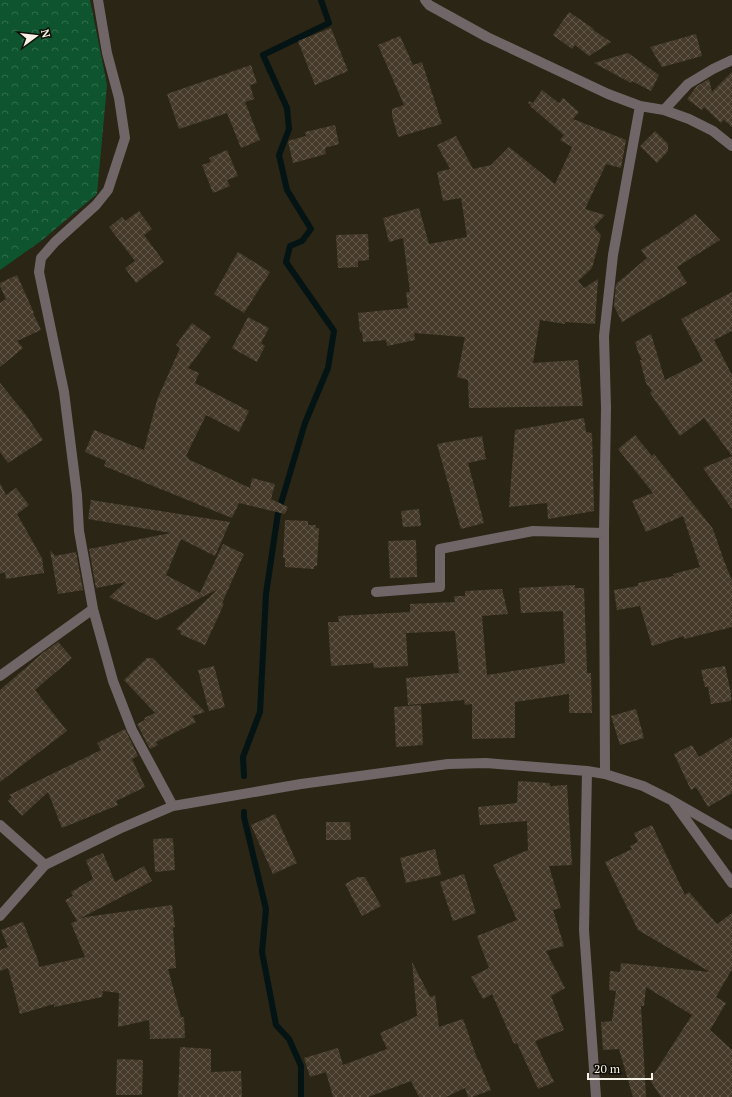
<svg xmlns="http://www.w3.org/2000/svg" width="732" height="1097" viewBox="0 0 732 1097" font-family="'PT Serif',serif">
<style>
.forest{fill:url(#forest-crowns)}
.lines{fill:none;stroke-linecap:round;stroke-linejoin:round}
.stream{stroke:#041414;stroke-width:6}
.building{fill:url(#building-cross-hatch)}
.minor{stroke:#706667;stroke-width:10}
</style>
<defs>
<pattern id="forest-crowns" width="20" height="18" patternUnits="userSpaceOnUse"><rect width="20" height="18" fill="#0e552f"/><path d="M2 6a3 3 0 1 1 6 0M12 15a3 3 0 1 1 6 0" fill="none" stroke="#326e4d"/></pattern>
<pattern id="building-cross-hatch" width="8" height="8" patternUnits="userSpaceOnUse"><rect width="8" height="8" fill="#463b2b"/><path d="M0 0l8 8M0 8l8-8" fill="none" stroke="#61584a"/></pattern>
</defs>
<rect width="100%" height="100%" fill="#2a2514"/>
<path class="forest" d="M0,0h90l17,85 -10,109 -56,47 -41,29z"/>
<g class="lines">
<path class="stream" d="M244,776l-1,-19 17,-45 6,-118 12,-81 27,-90 23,-55 6,-37 -48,-69 4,-16 12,-5 9,-12 -24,-39 -8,-35 10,-26 -2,-21 -24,-53 66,-32 -8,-23
M244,812v5l22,92 -4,43 14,73 13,14 12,27v31"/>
</g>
<path class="building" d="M569,12l25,17h-2l19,13 -22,14 -14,-11 -3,4 -19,-14z
M331,28l17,43 -33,14 -17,-44z
M696,34l6,22 -40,11 -12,-20z
M400,36l13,29 9,-3 20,62 -44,13 -6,-21v-7l12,-4 -26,-60z
M628,53l31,22 -8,16 -19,-10 -1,2 -37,-20z
M251,65l6,18 -7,2 4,14 -9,3 15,38 -19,8 -14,-35 -48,16 -12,-35z
M732,72v55l-8,-7 -3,2 1,2 -18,-17 -2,3 -15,-11 10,-13 12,-7 3,13z
M542,90l17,13 4,-5 16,14 -6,7 53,21 -5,28 -15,-4 -21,45 20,6 -11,12 7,8 -9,33 -14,13 6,7 14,-9 -3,45 -30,-2v2l-25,-4 -7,43 45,-3 5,46 -114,2 -1,-28 -11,-3 8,-40 -51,-4 1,7 -28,6 -1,-6 -23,2 -1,-10h-2l-2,-19 50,-5 -2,-16h4l-7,-54 -14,4 -6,-24 36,-10 10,36 38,-7 -6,-39 -18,3 -6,-29 13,-3 -13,-24 19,-9 17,33 18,-4 18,-18 46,37 17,-37 -12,-7 4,-5 -34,-29 1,-1 -3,-2 1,-2 4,2z
M335,125l4,19 -14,4 1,6 -33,9 -5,-22 18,-5 -1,-4z
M655,131l13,13v7l-11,12 -17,-17z
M227,150l11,26 -11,4 3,6 -17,7 -11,-28 9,-3 -2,-4z
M139,211l13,18 -8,6 20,27 -28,21 -11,-15 10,-7 -26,-34 13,-10 3,4z
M695,214l25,26 -43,27 10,16 -65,39 -8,-16 2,-22 31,-26 -6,-8 25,-16 3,2 -2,-2z
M368,234l1,26 -11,1v6l-20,1 -2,-33z
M238,252l32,20 -26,41 -30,-19z
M17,275l17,38h-1l8,17 -24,11 6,7 -23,19v-64l6,-4 -6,-13v-3z
M732,292v39l-18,9 18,35v134l-29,-41 29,-12 -28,-38 -24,18 -30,-43 2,-2 -6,-8 -6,-23h2l-4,-8 -3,-10 16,-8 14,46 38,-19 -22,-42z
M248,317l21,11 -8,15 4,3 -8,16 -25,-14z
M192,323l19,14 -23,31 11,5 -4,10 54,28 -10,21 -33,-17 -20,41 3,2 -1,1 62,29 2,-10 23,6 -4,15 17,8 -3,7 -46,-11 -7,15 -128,-52 2,-5 -21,-9 9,-22 50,20 13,-50 23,-52 -4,-3z
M0,383l26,32 17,25 -35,23 -8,-11z
M584,418l2,14 6,1 2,78 -46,8 -1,-16 -38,4 6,-77z
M635,435l17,21 2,-2 59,75 10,29 9,23v46l-48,12v-3l-32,10 -12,-40 -23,4 -3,-20 24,-4v-3l36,-7 -1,-2 27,-7 -17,-51 -37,16 -14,-31 21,-8 -35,-44z
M482,436l4,23 -18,4 16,60 -23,6 -24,-85z
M0,483l6,12 10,-7 13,17 -12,9 25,44 2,15 -38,6 -1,-7 -5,2z
M91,500l139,22 -15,34 -34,-17 -15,36 34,18 23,-49 21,10 -22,49h2l-5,12 -14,30 -25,-11 1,-3 -5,-2 42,-40 -61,31 -48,-23 17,-15 -30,6 -7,-39 82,-16 -83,-14z
M419,509l2,17 -18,1 -2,-16z
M285,520l23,1v4h8v3h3l-2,38h-3v3l-29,-2v-9h-2z
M416,540l1,37 -27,1 -2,-37z
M50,550l5,6 21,-4 7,38 -25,4z
M575,585v3h9l3,85h4l1,40h-23v-19l-54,8v36l-43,1v-35l-7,1 -1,-5 -56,5 -2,-27 53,-5 -4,-42 -49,2 2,33 -34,2 -1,-5 -42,3 -3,-44h11l-1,-6 72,-4v-8l45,-2 -1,-6h11v-5l37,-2 6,25 -26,2 5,59 78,-12 -2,-52 -42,2 -2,-25z
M58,642l14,16 -37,32 32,41 -67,51v-92l44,-38z
M147,658h6l52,54 -13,4 4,6 -40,20 2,3 -8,4 -13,-25 8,-4 -1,-2 11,-5 -31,-33z
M214,666l11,41 -16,4 -11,-41z
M725,666l6,27v8l-20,3 -3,-17h-3l-4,-17z
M421,705l2,40 -27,2 -2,-40z
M636,709l8,29 -24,7 -9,-29z
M125,729l13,27 -6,3 13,28 -29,14 2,4 -56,23 -14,-36 -26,24 -14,-15 4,-4 -3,-2 92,-45 -4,-7z
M732,737v56l-24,14 -12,-20 -5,3 -17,-36 18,-9 7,12z
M518,781l32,2v3l17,-1 3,49 2,31 -23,1 12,42 -8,2 11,36 -18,5 19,37 -14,8 13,34 -29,11 19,41 -16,7 -21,-46 -3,1 -22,-50 -9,5 -12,-22 18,-9 -12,-32 40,-16 -24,-55 35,-15 -1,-29 -47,4 -2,-18 39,-4z
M275,814l22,49 -24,11 -22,-49z
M326,822h24l1,18h-25z
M652,825l33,70 4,-3 28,32 15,-11v56l-16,28 10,6 -16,27 22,20v47h-71l-11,-17 42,-65 -46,-28 -2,19h-3l5,91h-13l-14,-48 -16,1 -2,-28 11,-1 4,-30 -7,-1 1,-19 10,1 1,-9 89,9 -72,-42 -33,-68 27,-13 -2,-3 8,-4 -4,-9z
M173,838l2,32 -20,2 -2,-33z
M435,849l6,26 -35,8 -6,-25z
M103,853l12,29 29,-16 8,15 -73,38 7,-2 86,-12 3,22 -2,1 3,40 -8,1 13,48h3l1,21 -35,1 -1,-19 -31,7 1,-34 -16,-2 -1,6 -48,10v-3l-34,10 -5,-20 -7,-26 -8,3v-21l8,-3 -7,-17 22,-8 15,38 1,7 46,-10 -14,-34 6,-2 -12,-21 8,-4 -2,-4 22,-13 -7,-19z
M464,874l12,39 -23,8 -13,-39z
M358,877h7l16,29 -19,10 -17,-32z
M412,962l18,35 5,-2 4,32 24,-8 15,42h1l12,29 -19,7h-4l-3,-9 -19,9h-27l-8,-16 -43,16h-35l-7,-25 -16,5 -6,-19 34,-10 5,17 44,-16 -7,-16 37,-17z
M180,1047l31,2v23l30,-1 1,26h-64z
M117,1059l26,1 -1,35h-26z"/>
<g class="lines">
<path class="minor" d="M98,0l9,53 12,45 6,40 -17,52 -12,15 -41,37 -14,16 -2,14 25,120 13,103 2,36 14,78 20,72 19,49 41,76
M425,0l4,5 58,32 121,57 32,12 24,4 25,9 24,12 19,15
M664,110l24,-26 25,-15 19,-9
M376,592l64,-5v-38l93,-18 71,2
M0,676l93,-67
M587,771l-3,159 12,167
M605,774l-1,-241 2,-125 -2,-72 9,-81 27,-149
M674,803l58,80
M0,825l45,40
M0,916l45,-51 74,-36 54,-23 128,-22 147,-20 38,-1 101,8 18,3 38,12 28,14 61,35"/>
</g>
<g transform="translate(36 36) rotate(75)" stroke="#100e07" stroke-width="3" paint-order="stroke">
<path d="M0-3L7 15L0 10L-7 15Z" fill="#f6f2e7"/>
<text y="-6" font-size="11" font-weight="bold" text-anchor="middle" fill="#f6f2e7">N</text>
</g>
<path d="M588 1073v6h64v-6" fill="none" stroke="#f6f2e7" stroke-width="2"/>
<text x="594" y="1073" font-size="12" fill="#f6f2e7" stroke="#100e07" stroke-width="3" paint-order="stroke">20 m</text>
</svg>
